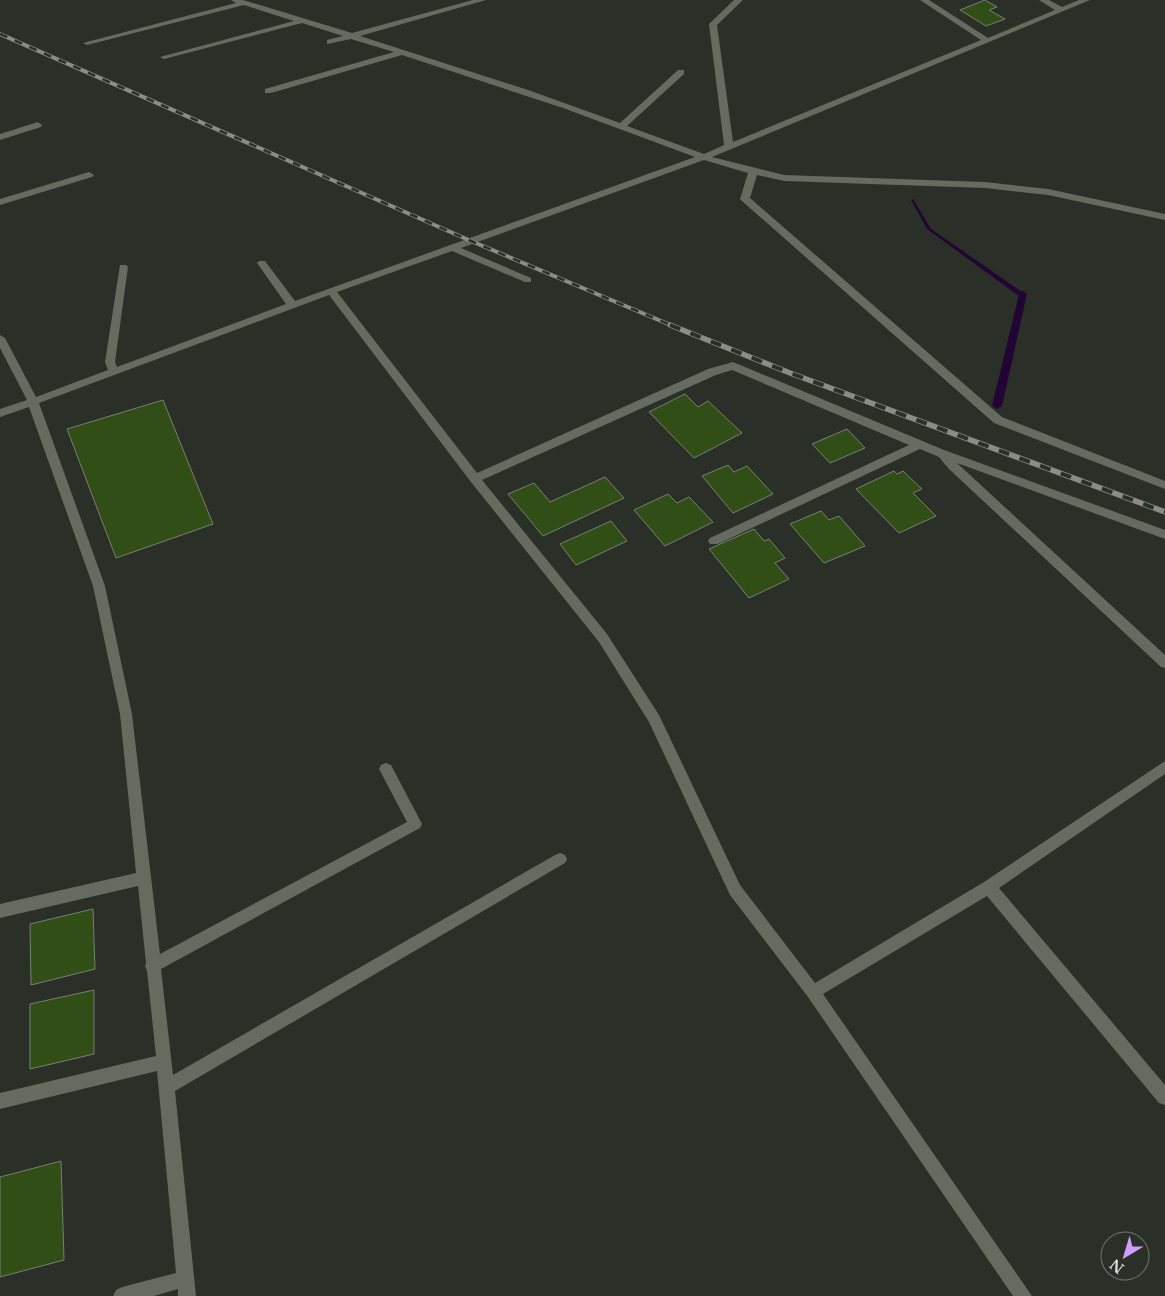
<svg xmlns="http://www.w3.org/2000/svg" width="1165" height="1296" viewBox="0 0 1165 1296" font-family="'Libre Baskerville',serif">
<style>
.water{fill:#220534}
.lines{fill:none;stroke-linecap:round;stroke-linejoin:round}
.stream{fill:#220534;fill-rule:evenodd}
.building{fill:#324e17;stroke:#797f75}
.minor{fill:#656b61;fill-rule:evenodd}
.rail-far1-casing{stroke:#898d86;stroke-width:4}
.rail-casing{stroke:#898d86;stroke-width:5.5}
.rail-far1{stroke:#2a2f27;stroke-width:2.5;stroke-dasharray:8;stroke-linecap:butt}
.rail{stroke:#2a2f27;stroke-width:4;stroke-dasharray:11;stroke-linecap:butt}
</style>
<rect width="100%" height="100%" fill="#2a2f27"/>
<path class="water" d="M913,199l18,30 94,65 -6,2 -92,-67 -16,-29z"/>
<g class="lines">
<path class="stream" d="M1023,291l4,3 -25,112 -5,3 -5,-3 27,-112z"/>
</g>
<path class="building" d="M985,0l12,7 -8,3 16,9 -19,7 -26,-16z
M685,394l13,13 10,-6 34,32 -48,25 -45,-46z
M163,400l50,124 -97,34 -49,-129z
M847,429l18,19 -35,15 -18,-19z
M728,465l6,7 13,-6 26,28 -40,19 -31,-37z
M894,471l3,3 6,-3 19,18 -9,4 23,23 -37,17 -43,-44z
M605,477l19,21 -81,38 -35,-42 26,-11 16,19z
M668,494l9,9 12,-6 24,25 -48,24 -31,-36z
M821,511l8,9 10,-4 26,30 -41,17 -34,-39z
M611,521l16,20 -51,24 -16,-21z
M754,529l10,12 5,-2 16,19 -10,5 14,16 -40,19 -40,-49z
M93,909l2,60 -64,16 -1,-61z
M94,990v64l-64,15v-65z
M61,1161l3,99 -64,17v-100z"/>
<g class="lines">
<path class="minor" d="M231,0h12l109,33 121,-33h13l-126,36 168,54 92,33 58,-53h6v4l-57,52 77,28 20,-9 -15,-121 25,-24h9l-26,25 16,117 248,-102 -61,-40h9l59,38 67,-28 -16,-10h10l13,7 17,-7h11l-378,157 72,18 201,7 63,7 117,25v6l-117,-25 -63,-7 -201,-7 -27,-6 -7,23 252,219 163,64v8l-171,-66 -252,-222 -2,-2 8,-26 -44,-13 -243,88 70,30v4h-6l-73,-31 -115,41 140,181 231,-104 25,-7 211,88 221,80v9l-208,-76 208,192v13l-4,-1 -212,-198 -10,-12 -19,-8 -202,95h-8l-2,-3 2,-3 199,-93 -177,-75 -16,5 -234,105 125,154 52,81 81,170 75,98 169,-101 181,-121v13l-166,114 166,197v20l-6,-2 -172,-207 -164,98 209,302h-19l-205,-299 -78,-102 -81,-173 -50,-80 -128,-160 -142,-187 -290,108 66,183 27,128 28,240 247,-132 -28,-53 2,-4 5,-2 5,2 31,59 -2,4 -259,141 12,106 382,-220 5,-2 5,2 2,4 -2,4 -390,228 21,205h-18v-7l-24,7h-41l3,-6 6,-3 54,-14 -19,-202 -157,38v-16l156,-37 -9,-85 -2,-5 1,-3 -8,-77 -138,32v-14l136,-31 -16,-159 -27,-128 -64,-179 -29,10v-8l27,-9 -27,-52v-13l5,3 31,59 72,-27 -3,-8 15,-97h6l2,2 -13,95 2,5 169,-63 -29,-41 2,-2h6l30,40 400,-144 -132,-49 -161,-53 -131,38h-6v-4l129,-37 -43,-13 -24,5v-4l16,-4 -41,-13 -138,36 -4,-2 134,-36 -50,-16 -157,40 -4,-2 153,-40z
M38,122l4,3 -1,2 -41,13v-6z
M89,172l5,3 -2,2 -92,28v-6z"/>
<g class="rail-far1-casing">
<path id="rail-far1" d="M0,34l471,207 202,85"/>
</g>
<g class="rail-casing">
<path id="rail" d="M670,325l120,48 375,139"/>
</g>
<use href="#rail-far1" class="rail-far1"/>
<use href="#rail" class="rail"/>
</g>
<g transform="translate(1125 1256) rotate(218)"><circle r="24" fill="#2a2f27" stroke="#71756f"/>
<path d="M0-4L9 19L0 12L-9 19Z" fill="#d19dfe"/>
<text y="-8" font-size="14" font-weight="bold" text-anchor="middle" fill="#dcdfda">N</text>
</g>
</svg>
